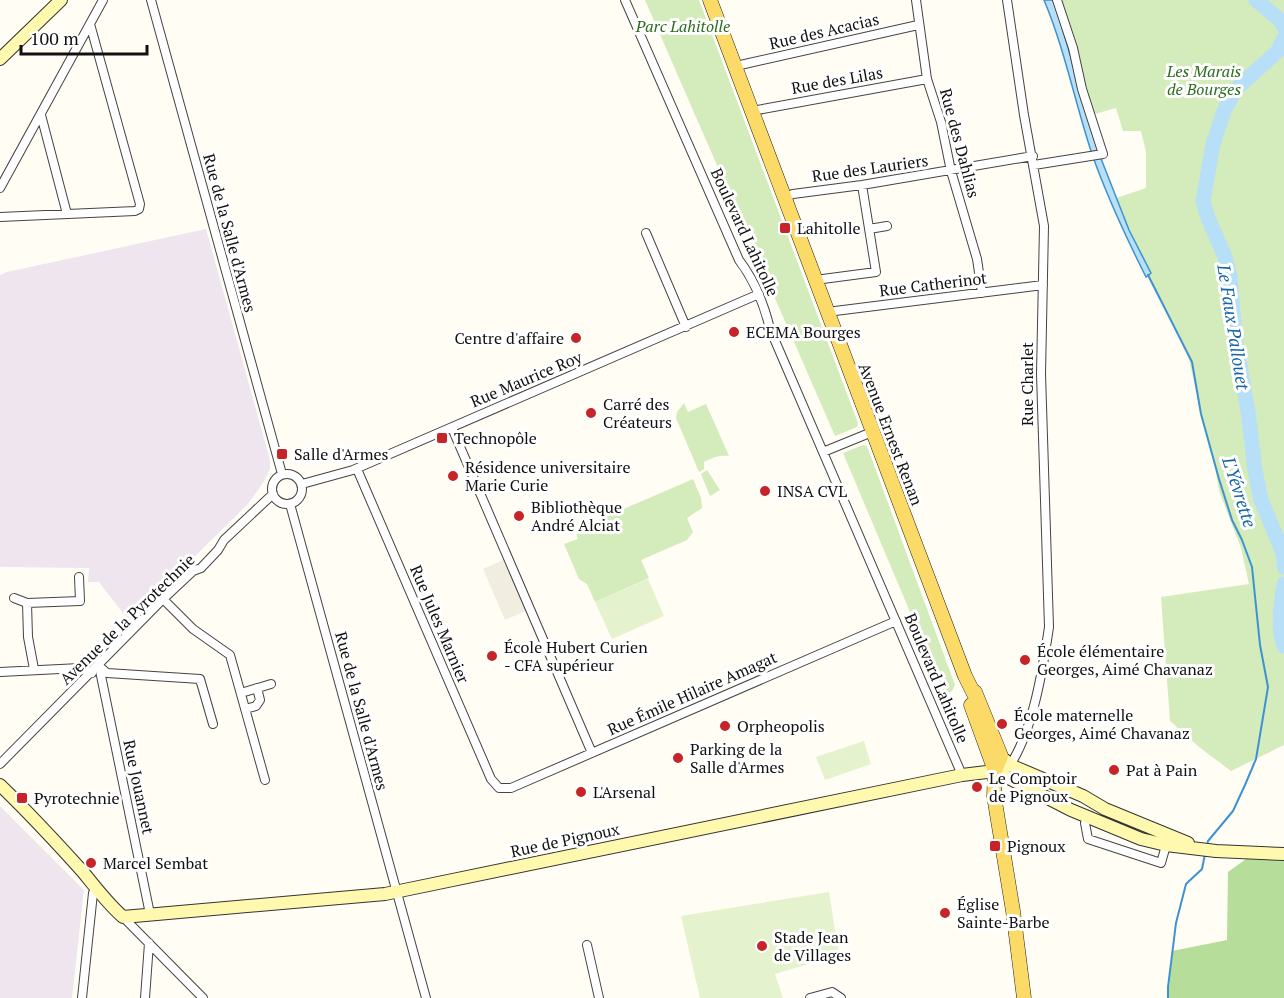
<svg xmlns="http://www.w3.org/2000/svg" width="1284" height="998" viewBox="0 0 1284 998" font-family="'PT Serif',serif">
<style>
.industrial{fill:#eee5ef}
.green{fill:#d4ebbc}
.forest{fill:#b7dd9b}
.pitch{fill:#e5f2ce}
.plaza{fill:#f1ede1}
.water{fill:#b8dff8;stroke:#3d93d1;stroke-width:1.5}
.lines{fill:none;stroke-linecap:round;stroke-linejoin:round}
.stream{stroke:#3d93d1;stroke-width:2}
.river{stroke:#b8dff8;stroke-width:15}
.street-casing{stroke:#444;stroke-width:10}
.secondary-casing{stroke:#333;stroke-width:14}
.primary-casing{stroke:#222;stroke-width:15}
.street{stroke:#fff;stroke-width:8}
.secondary{stroke:#fff8af;stroke-width:12}
.primary{stroke:#fbda68;stroke-width:14}
.poi-dot{fill:#c62429;stroke:#fff;stroke-width:2}
.labels{text-anchor:middle;dominant-baseline:central;stroke-width:6;stroke-linejoin:round;paint-order:stroke}
.park-label{font-size:16px;font-style:italic;fill:#2d6c1e;stroke:#fff}
.street-label{font-size:16px;fill:#111;stroke:#fff}
.poi-label{font-size:16px;fill:#111;stroke:#fff;text-anchor:start}
.water-label{font-size:18px;font-style:italic;fill:#1565a7;stroke:#fff}
</style>
<rect width="100%" height="100%" fill="#fffdf4"/>
<path class="industrial" d="M206,229l64,231v9l-7,14 -16,22 -118,116 -30,-39h-11l1,-14 -89,-1v-292l7,-3z
M0,806l84,84 -12,108h-72z"/>
<path class="green" d="M645,0h54l159,423 -1,4 -22,9z
M1048,0h236v745l-53,26 -32,-24 -29,-26 -9,-124 88,-13 -8,-36 -22,-57 -5,-30 -13,-47 -14,-64 -59,-113 -11,-29 -1,-10 30,-10v-36l-5,-21h-18l-7,-23 -32,9 -29,-101z
M684,403l4,9 18,-8 23,52c-10,-1 -17,2 -25,6v7l-5,3 -23,-54 1,-6z
M863,445l4,1 88,239 -3,6 -7,4 -102,-242z
M707,470l13,20 -10,6 -9,-22z
M693,479l8,19 1,10 -15,10 6,14 -6,8 -46,20 8,18 -54,24 -8,-18 -8,-5 -15,-35 14,-5 -3,-9z"/>
<path class="forest" d="M1246,859l38,2v137h-116l4,-47 55,-11 1,-68z"/>
<path class="pitch" d="M648,579l16,37 -52,23 -17,-37z
M864,741l7,23 -46,16 -9,-23z
M829,892l10,63 -64,19 8,24h-83l-19,-82z"/>
<path class="plaza" d="M508,558l22,51 -25,11 -22,-51z"/>
<path class="water" d="M1044,0h9l3,7 44,149 29,74 22,43 -5,4c-20,-40 -39,-80 -54,-123 -17,-51 -27,-104 -48,-154z"/>
<g class="lines">
<path class="stream" d="M1148,275l44,87 9,52 18,65 13,41 10,20 10,27 8,78 8,42 -12,72 -11,26 -12,26 -25,30 -1,4
M1168,998v-11l8,-64 10,-39 16,-15 3,-15"/>
<path class="river" d="M1256,0l24,20 4,7
M1284,38l-6,13 -42,38 -12,22 -11,33 -10,57 5,17 17,39 5,19 5,61 13,75 7,58 6,30 22,53 1,14
M1284,584c-3,22 -7,40 0,62"/>
<g class="street-casing">
<path id="street" d="M151,0l131,474
M625,0l114,260c16,21 25,44 31,69l192,446
M916,0l11,79 14,43 10,49 26,88 5,34
M1007,0l17,115 20,111 -3,148 8,253c-6,41 -16,104 -39,138
M736,66l182,-41
M752,111l175,-32
M41,115l26,99
M1034,165l69,-11 -21,-65 -9,-41 -16,-48
M0,188l103,-188
M783,198l10,-4 69,-9 171,-29
M0,217l135,-6 4,-2 1,-5 -50,-180
M869,229l18,-3
M646,233l40,94
M815,280l61,-8 -14,-87
M827,312l216,-27
M452,428l140,325
M823,452l49,-20
M357,469l134,310 8,9h12l385,-167
M272 489a15 15 0 1 1 30 0a15 15 0 1 1-30 0Z
M302,484l51,-14 406,-176
M290,504l136,494
M14,598l13,5 1,34 6,32
M163,599l30,30 37,26 35,125
M27,603l53,-2 -1,-24
M99,666l51,248
M99,666l8,7 93,6 13,45
M0,672l80,-4 12,5
M241,693l30,-9
M245,709l11,-3 4,-6 -3,-12
M0,764l163,-165 30,-28 8,-3 17,-18 6,-10 49,-46
M1088,817l-3,6 3,16 73,24 6,-21
M123,917l80,81
M587,945l12,53
M82,998l11,-105 3,-6
M145,998l4,-55
M810,998l22,-6 9,6"/>
</g>
<g class="secondary-casing">
<path id="secondary" d="M0,59l61,-59
M1005,760l5,5 73,31 22,13 83,34
M995,771l76,39 70,29 25,6 50,6 68,3
M0,785c29,28 56,57 83,87 13,16 25,32 40,45l262,-23 577,-119 33,-4 15,-6"/>
</g>
<g class="primary-casing">
<path id="primary" d="M710,0l255,676 12,24
M975,692l26,64 -6,15 -1,25 19,115 11,87
M971,705l24,66"/>
</g>
<use href="#street" class="street"/>
<use href="#secondary" class="secondary"/>
<use href="#primary" class="primary"/>
</g>
<g class="poi-dot">
<rect x="779" y="222" width="12" height="12" rx="3"/>
<circle cx="734" cy="332" r="6"/>
<circle cx="576" cy="338" r="6"/>
<circle cx="591" cy="413" r="6"/>
<rect x="436" y="432" width="12" height="12" rx="3"/>
<rect x="276" y="448" width="12" height="12" rx="3"/>
<circle cx="453" cy="476" r="6"/>
<circle cx="765" cy="491" r="6"/>
<circle cx="519" cy="516" r="6"/>
<circle cx="492" cy="656" r="6"/>
<circle cx="1025" cy="660" r="6"/>
<circle cx="1002" cy="724" r="6"/>
<circle cx="725" cy="726" r="6"/>
<circle cx="678" cy="758" r="6"/>
<circle cx="1114" cy="770" r="6"/>
<circle cx="977" cy="787" r="6"/>
<circle cx="581" cy="792" r="6"/>
<rect x="16" y="792" width="12" height="12" rx="3"/>
<rect x="989" y="840" width="12" height="12" rx="3"/>
<circle cx="91" cy="863" r="6"/>
<circle cx="945" cy="913" r="6"/>
<circle cx="762" cy="946" r="6"/>
</g>
<g class="labels">
<g class="park-label">
<text x="683" y="26">Parc Lahitolle</text>
<text x="1204" y="71">Les Marais<tspan x="1204" dy="18">de Bourges</tspan></text>
</g>
<g class="street-label">
<text transform="translate(824 31) rotate(-13)">Rue des Acacias</text>
<text transform="translate(837 80) rotate(-10)">Rue des Lilas</text>
<text transform="translate(960 143) rotate(75)">Rue des Dahlias</text>
<text transform="translate(870 168) rotate(-8)">Rue des Lauriers</text>
<text transform="translate(745 232) rotate(65)">Boulevard Lahitolle</text>
<text transform="translate(230 233) rotate(75)">Rue de la Salle d'Armes</text>
<text transform="translate(933 284) rotate(-7)">Rue Catherinot</text>
<text transform="translate(526 379) rotate(-23)">Rue Maurice Roy</text>
<text transform="translate(1027 384) rotate(-90)">Rue Charlet</text>
<text transform="translate(891 434) rotate(69)">Avenue Ernest Renan</text>
<text transform="translate(127 619) rotate(-44)">Avenue de la Pyrotechnie</text>
<text transform="translate(440 624) rotate(67)">Rue Jules Marnier</text>
<text transform="translate(937 678) rotate(67)">Boulevard Lahitolle</text>
<text transform="translate(692 693) rotate(-24)">Rue Émile Hilaire Amagat</text>
<text transform="translate(362 711) rotate(75)">Rue de la Salle d'Armes</text>
<text transform="translate(139 787) rotate(78)">Rue Jouannet</text>
<text transform="translate(565 840) rotate(-12)">Rue de Pignoux</text>
</g>
<g class="poi-label">
<text x="797" y="228">Lahitolle</text>
<text x="746" y="332">ECEMA Bourges</text>
<text x="564" y="338" text-anchor="end">Centre d'affaire</text>
<text x="603" y="404">Carré des<tspan x="603" dy="18">Créateurs</tspan></text>
<text x="454" y="438">Technopôle</text>
<text x="294" y="454">Salle d'Armes</text>
<text x="465" y="467">Résidence universitaire<tspan x="465" dy="18">Marie Curie</tspan></text>
<text x="777" y="491">INSA CVL</text>
<text x="531" y="507">Bibliothèque<tspan x="531" dy="18">André Alciat</tspan></text>
<text x="504" y="647">École Hubert Curien<tspan x="504" dy="18">- CFA supérieur</tspan></text>
<text x="1037" y="651">École élémentaire<tspan x="1037" dy="18">Georges, Aimé Chavanaz</tspan></text>
<text x="1014" y="715">École maternelle<tspan x="1014" dy="18">Georges, Aimé Chavanaz</tspan></text>
<text x="737" y="726">Orpheopolis</text>
<text x="690" y="749">Parking de la<tspan x="690" dy="18">Salle d'Armes</tspan></text>
<text x="1126" y="770">Pat à Pain</text>
<text x="989" y="778">Le Comptoir<tspan x="989" dy="18">de Pignoux</tspan></text>
<text x="593" y="792">L'Arsenal</text>
<text x="34" y="798">Pyrotechnie</text>
<text x="1007" y="846">Pignoux</text>
<text x="103" y="863">Marcel Sembat</text>
<text x="957" y="904">Église<tspan x="957" dy="18">Sainte-Barbe</tspan></text>
<text x="774" y="937">Stade Jean<tspan x="774" dy="18">de Villages</tspan></text>
</g>
<g class="water-label">
<text transform="translate(1234 327) rotate(81)">Le Faux Pallouet</text>
<text transform="translate(1240 492) rotate(72)">L'Yévrette</text>
</g>
</g>
<path d="M21 45v9h126v-9" fill="none" stroke="#111111" stroke-width="3"/>
<text x="30" y="45" font-size="18" fill="#111111" stroke="#ffffff" stroke-width="4.5" paint-order="stroke">100 m</text>
</svg>
